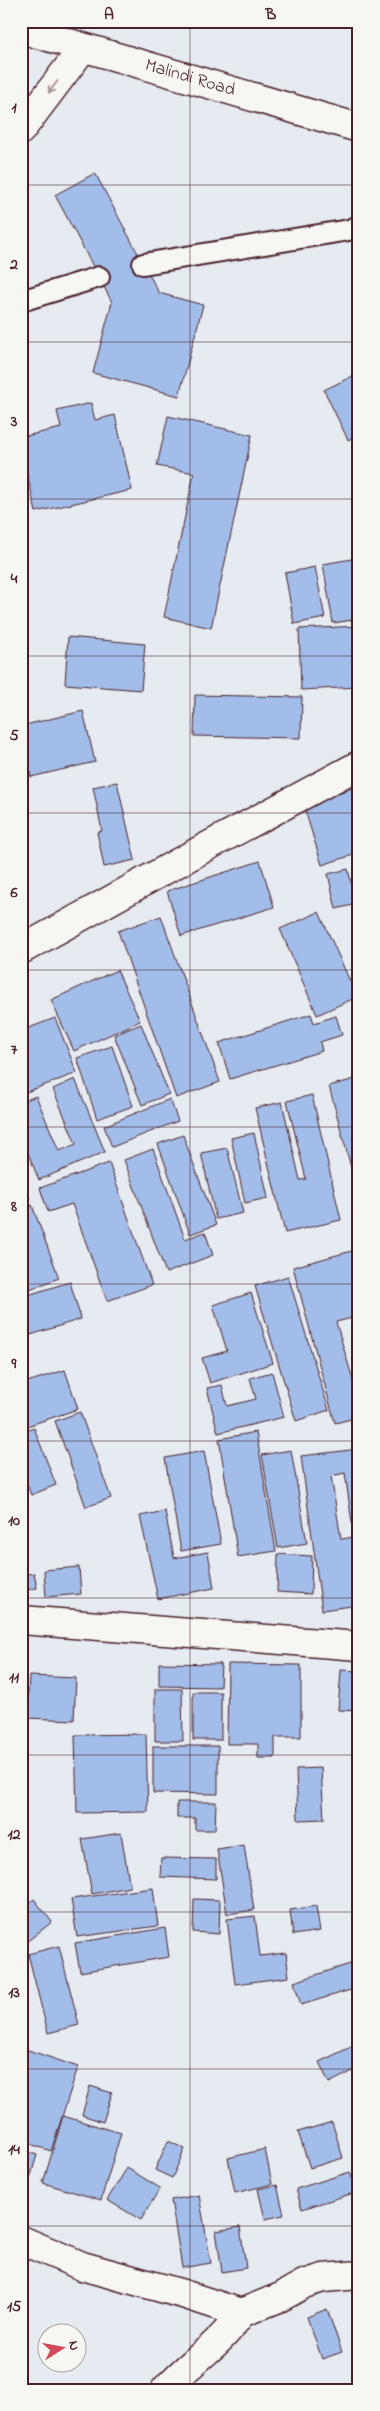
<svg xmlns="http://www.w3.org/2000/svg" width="380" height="2411" viewBox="0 0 380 2411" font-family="'Indie Flower',sans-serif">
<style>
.building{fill:#a2bde9;stroke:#4a1f2b;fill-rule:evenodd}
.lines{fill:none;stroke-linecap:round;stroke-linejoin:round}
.lane-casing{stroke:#4a1f2b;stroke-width:24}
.street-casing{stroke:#4a1f2b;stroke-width:31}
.secondary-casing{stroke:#4a1f2b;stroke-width:31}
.highway-casing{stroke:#4a1f2b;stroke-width:31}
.lane{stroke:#f6f6f2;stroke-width:20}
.street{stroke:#f6f6f2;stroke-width:28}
.secondary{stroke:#f6f6f2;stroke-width:28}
.highway{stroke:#f6f6f2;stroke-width:28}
.oneway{stroke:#a99598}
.grid{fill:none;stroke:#4a1f2b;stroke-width:1;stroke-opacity:0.55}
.labels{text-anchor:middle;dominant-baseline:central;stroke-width:4;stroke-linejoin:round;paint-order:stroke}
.street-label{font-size:18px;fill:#4a1f2b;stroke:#f6f6f2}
.neatline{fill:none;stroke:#4a1f2b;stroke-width:2}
.grid-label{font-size:16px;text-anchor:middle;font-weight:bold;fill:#4a1f2b}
</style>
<rect width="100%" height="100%" fill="#e5ebf0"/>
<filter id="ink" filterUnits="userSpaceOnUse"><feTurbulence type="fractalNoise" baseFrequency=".02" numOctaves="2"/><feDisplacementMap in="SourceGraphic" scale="10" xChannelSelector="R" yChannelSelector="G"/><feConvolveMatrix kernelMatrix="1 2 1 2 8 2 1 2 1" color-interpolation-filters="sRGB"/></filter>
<g filter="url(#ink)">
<path class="building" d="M95,173l64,120 44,12 -24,91 -86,-23 19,-71 -57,-107z
M359,373v61l-11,6 -24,-50z
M91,403l4,17 20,-5 17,75 -96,22 -15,-64v-11l40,-9 -4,-17z
M168,416l84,19 -41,193 -47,-11 30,-144 -37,-7z
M352,559l7,60 -26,4 -10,-59z
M315,567l10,51 -31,6 -9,-51z
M359,626v61l-58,3 -2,-61z
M68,637l77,7 -4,46 -76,-6z
M195,695l107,2 -1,41 -107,-2z
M83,711l12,51 -64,15 -10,-51z
M117,782l18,78 -31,7 -7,-35 5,-1 -9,-44z
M359,786v67l-37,12 -19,-61z
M260,861l14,46 -93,29 -14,-45z
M348,869l8,35 -20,5 -8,-35z
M319,912l38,85 -40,18 -37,-86z
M161,916l59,166 -44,16 -58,-167z
M117,970l23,51 -66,30 -23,-51z
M311,1014l3,9 22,-7 6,19 -22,7 2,9 -92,28 -11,-36z
M55,1018l22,55 -56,21v-63z
M141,1024l28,70 -27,11 -28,-70z
M112,1046l21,60 -36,13 -20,-61z
M359,1078v119l-30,-111z
M75,1079l30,73 -66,28 -18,-44v-34l15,-6 23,55 17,-7 -23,-55z
M312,1095l29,125 -56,13 -30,-125 27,-6 18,78 6,-1 -19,-78z
M170,1099l8,22 -66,26 -8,-21z
M254,1133l14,65 -23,5 -14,-65z
M183,1135l33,90 -26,9 -32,-90z
M227,1148l16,65 -27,6 -15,-66z
M153,1149l32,90 20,-7 8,23 -47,18 -42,-113z
M109,1163l43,122 -45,16 -35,-97 -24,8 -8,-24z
M21,1176l9,23 -9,3z
M32,1205l27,73 -29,11 -9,-23v-57z
M359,1249v93l-7,-24 -16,4 21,72 2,-1v24l-24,6 -42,-156z
M288,1276l41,134 -33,11 -41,-135z
M70,1282l11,37 -60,19v-41z
M251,1293l22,70 -63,20 -8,-25 25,-7 -14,-46z
M65,1370l13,39 -57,19v-44z
M272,1372l12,45 -66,16 -11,-45 15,-3 5,21 29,-7 -6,-21z
M80,1412l31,86 -25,9 -31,-86z
M34,1428l22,57 -25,10 -10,-26v-36z
M256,1432l20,119 -38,6 -19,-118z
M359,1449v156l-37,5 -21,-154zM345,1473l9,64 -13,2 -10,-63z
M291,1450l16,93 -29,5 -16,-93z
M204,1451l17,93 -40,7 -16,-93z
M165,1511l9,47 34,-6 6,36 -56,11 -18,-83z
M278,1554l34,2 -1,38 -34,-2z
M79,1567l2,27 -35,3 -2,-27z
M34,1573l3,15 -16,3v-16z
M159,1663l62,1 -1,23 -61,-1z
M228,1664l73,1v72h-26v21h-17v-14h-31z
M341,1670l18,1v40l-21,-1z
M29,1676l47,2 -2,42 -47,-2z
M155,1689h27l1,52h-28z
M193,1692h28v48h-28z
M146,1734l2,78 -71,1 -2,-78z
M153,1746h65v48l-65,-1z
M321,1768l3,51 -26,1 -2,-51z
M177,1802h39l-1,28h-20v-12h-18z
M121,1833l9,54 -38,7 -10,-55z
M244,1845l10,65 -27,4 -10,-65z
M161,1858l55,1v20l-56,-2z
M153,1888l5,38 -81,11 -6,-38z
M34,1899l18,23 -31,24v-36z
M194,1899l26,1 -1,34 -26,-2z
M316,1906l4,25 -27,4 -3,-25z
M255,1916l5,40 26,-3 3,24 -54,7 -8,-65z
M165,1928l4,29 -89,15 -5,-29z
M59,1946l20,79 -31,8 -20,-79z
M350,1964l7,24 -56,17 -7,-23z
M359,2043v25l-30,15 -10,-21z
M25,2049l53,18 -27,84 -30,-10v-82z
M90,2086l22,7 -9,29 -21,-7z
M63,2116l58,17 -20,67 -58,-17z
M332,2122l11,36 -33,10 -12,-36z
M168,2141l17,8 -13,29 -17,-8z
M265,2149l7,35 -37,9 -7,-35z
M21,2150l16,5 -13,44h-3z
M127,2168l33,20 -19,32 -34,-20z
M350,2172l7,20 -55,17 -6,-20z
M277,2185l7,30 -19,4 -7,-30z
M199,2195l12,68 -29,5 -11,-68z
M240,2227l6,41 -24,4 -6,-41z
M327,2309l15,43 -20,7 -15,-42z
M357,2386v4h-85v-2z"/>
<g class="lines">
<g class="lane-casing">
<path id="lane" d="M143,264l206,-34 10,-4
M21,301l78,-24"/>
</g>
<g class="street-casing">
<path id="street" d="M21,950l187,-104 151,-81
M21,1620l338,26
M21,2240l61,26 101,28 58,19 40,-16 23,-13 19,-6 36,-3
M165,2390c25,-29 55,-44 76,-77"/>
</g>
<g class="secondary-casing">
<path id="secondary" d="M21,130l62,-82"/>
</g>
<g class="highway-casing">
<g id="highway">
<path id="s1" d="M21,29l338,99"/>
</g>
</g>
<use href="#lane" class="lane"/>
<use href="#street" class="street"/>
<use href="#secondary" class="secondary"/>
<use href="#highway" class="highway"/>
</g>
<defs><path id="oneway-shaft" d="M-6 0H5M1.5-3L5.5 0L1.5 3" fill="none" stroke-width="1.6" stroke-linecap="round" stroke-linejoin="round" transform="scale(1.25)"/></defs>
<use class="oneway" href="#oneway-shaft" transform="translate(53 87) rotate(127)"/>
</g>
<path class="grid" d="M190,21v2369M21,185h338M21,342h338M21,499h338M21,656h338M21,813h338M21,970h338M21,1127h338M21,1284h338M21,1441h338M21,1598h338M21,1755h338M21,1912h338M21,2069h338M21,2226h338"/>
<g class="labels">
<g class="street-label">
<text stroke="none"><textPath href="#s1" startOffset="176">Malindi Road</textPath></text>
</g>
</g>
<rect width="380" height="2411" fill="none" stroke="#f6f6f2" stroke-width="55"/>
<g transform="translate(62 2348) rotate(79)"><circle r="24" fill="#f6f6f2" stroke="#b1a0a2"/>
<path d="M0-4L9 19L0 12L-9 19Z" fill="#d1495b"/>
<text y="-8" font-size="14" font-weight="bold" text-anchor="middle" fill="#4a1f2b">N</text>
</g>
<rect x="28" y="28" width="324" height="2356" class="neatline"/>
<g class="grid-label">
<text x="109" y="19">A</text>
<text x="271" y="19">B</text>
<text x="14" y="112">1</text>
<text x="14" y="269">2</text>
<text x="14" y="426">3</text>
<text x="14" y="583">4</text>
<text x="14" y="740">5</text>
<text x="14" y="897">6</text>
<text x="14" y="1054">7</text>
<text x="14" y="1211">8</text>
<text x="14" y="1368">9</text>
<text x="14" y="1525">10</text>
<text x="14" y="1682">11</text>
<text x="14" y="1839">12</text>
<text x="14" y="1997">13</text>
<text x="14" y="2154">14</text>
<text x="14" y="2311">15</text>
</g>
</svg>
